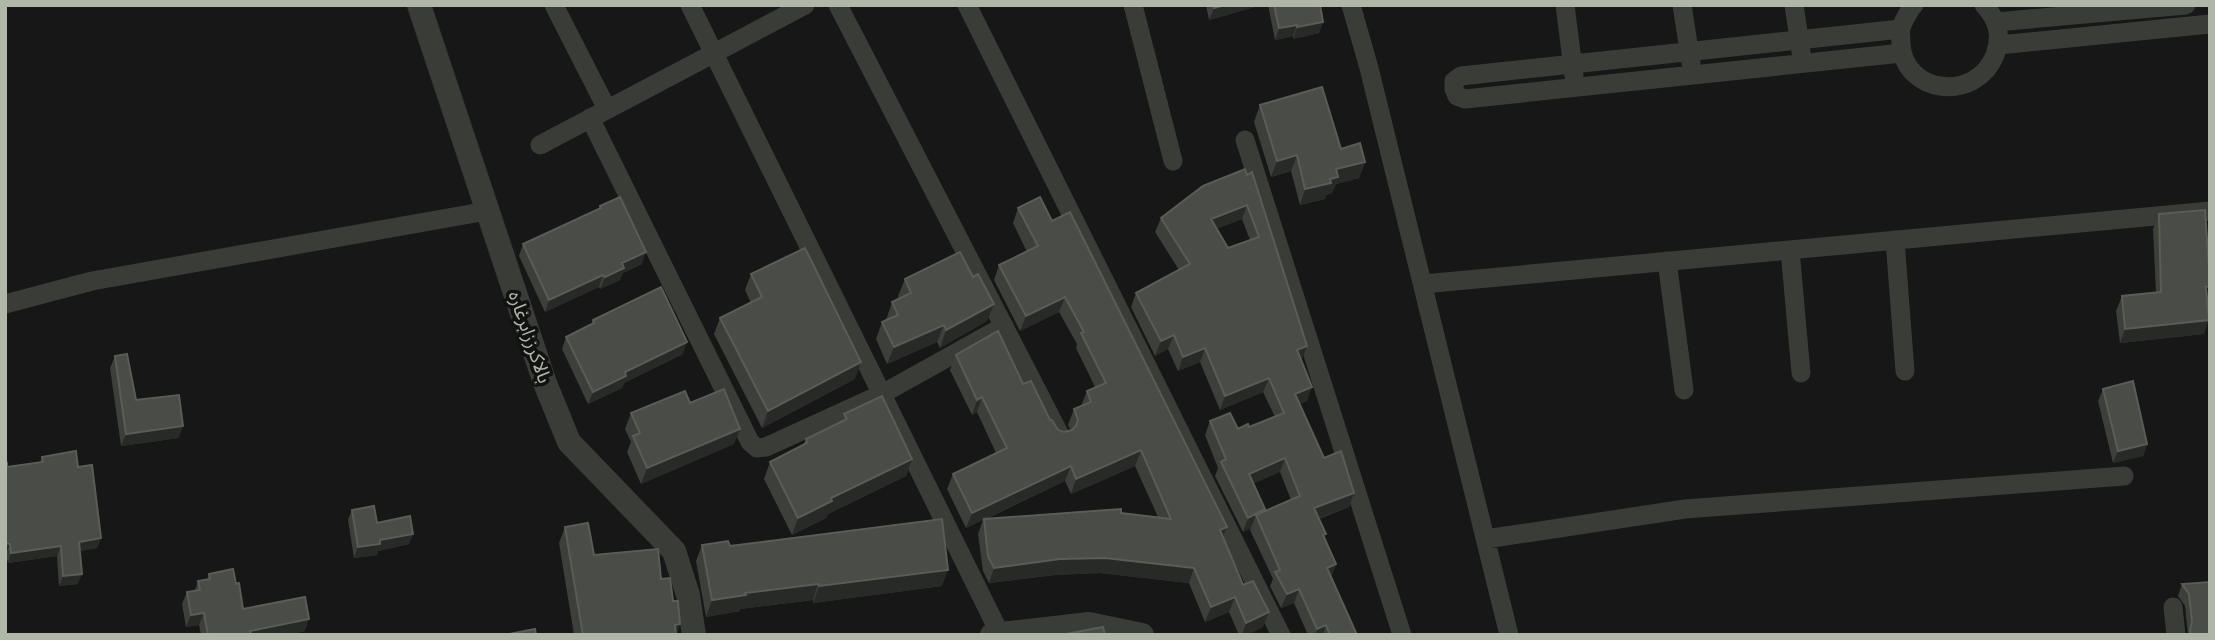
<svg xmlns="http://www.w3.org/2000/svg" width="2215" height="640" viewBox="0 0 2215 640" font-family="Montserrat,'Noto Sans Arabic',sans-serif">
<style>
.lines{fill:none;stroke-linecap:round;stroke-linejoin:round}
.minor{stroke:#393c37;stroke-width:19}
.tertiary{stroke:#393c37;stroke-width:24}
.wall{fill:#3d3f3b;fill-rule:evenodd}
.shaded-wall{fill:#282a27}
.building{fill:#494c47;stroke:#595d56;stroke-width:2;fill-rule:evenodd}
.labels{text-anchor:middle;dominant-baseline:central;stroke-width:7;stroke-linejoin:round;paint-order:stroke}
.street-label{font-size:19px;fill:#afb7a8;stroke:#111211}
</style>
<rect width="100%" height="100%" fill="#161716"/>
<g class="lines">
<path class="minor" d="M554,5l53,104
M690,5l310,629
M838,5l222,430
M967,5l314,630
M1133,5l40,156
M1351,5l18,63 140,567
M1565,5l9,71
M1682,5l9,58
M1794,5l7,47
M1914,5l-3,3c-3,6 -8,13 -10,20 -1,4 0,11 0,16 3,50 75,59 94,11 7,-20 3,-35 -11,-50
M1996,22l190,-17
M1901,29l-440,47 -7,5v8l3,7 8,3 437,-46
M1999,45l211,-21
M590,118l160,324 7,6 9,-1 116,-53 122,-68
M1245,140l157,495
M540,145l265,-140
M1895,240l10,131
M1790,250l11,123
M1667,261l17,129
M1423,284l787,-73
M5,304l87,-23 395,-70
M1486,539l199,-30 439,-33
M2173,607l3,28"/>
<path class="tertiary" d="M419,5l126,378 24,59 105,109 14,44 6,40
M992,635l97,-11 53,11"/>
</g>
<path class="wall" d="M1206,5h56l-53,15z
M1268,5h52l3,17 -4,11 -26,6v-3l-18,4z
M1260,105l105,57 -6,16 -23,6 -4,9 -6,2 -1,4 -25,6 -9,-34 -20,6 -17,-55z
M1245,169l62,177 -6,14 6,41 -8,3 25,54 30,35 -5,14 -30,12 5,20 12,25 -5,13 26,58h-49l-14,-32 -13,5 -11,-22 3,-7 -23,-49 1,-2 -8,4 -28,-56 3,-8 -13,-33 5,-14 28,8 11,-2 26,-10 -12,-25 -43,18 -20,-48 -22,9 -10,-22 -13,7 -24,-49 5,-14 43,-23 -24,-38 6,-14zM1242,219l8,21 -22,8 -12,-19zM1280,472l11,28 -26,11 -12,-28z
M600,206l42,58 -19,9 -3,7 -20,9 -1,-2 -54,25 -26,-56 4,-12 76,-35z
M1018,208l34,13 171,316 20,48 20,42 -16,8h-8l-10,-23 -24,10 -16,-39 -89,-10 -45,2 -66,8 -6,-12 -5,-37 5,-14 -17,8 -19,-39 6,-15 43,-21 -19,-41 -5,3 -22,-45 6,-15 67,29 27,36 8,10 6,2 7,-1 -3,-6 6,-16 7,-3 6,-15 8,-4 -19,-39 1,-4 -18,-32 -39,19 -26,-51 5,-15 28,-13 -14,-29zM1135,466l23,51 -37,-4 -135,6 79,-38 6,13z
M2159,214l48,81 -3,39 -84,9 -4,-32 6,-15 34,-3 -3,-64z
M751,274l104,105 -93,49 -48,-94 6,-16 31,-15 -6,-13z
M973,277l21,27 -7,17 -47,27 -3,-6 -50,22 -11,-25 6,-17 4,-2 6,-18 7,-3 -1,-3 7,-17z
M593,320l90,34 -59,29 -2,5 -34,16 -26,-55 4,-12 25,-12z
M115,356l21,44 43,38 -58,8 -11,-78z
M2103,389l44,55 -4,12 -30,7 -15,-62z
M690,403l44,41 -93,40 -14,-32 4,-10 -6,-13 6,-16z
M844,414l68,45 -6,17 -78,38 -2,4 -34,17 -28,-56 6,-17 33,-17 3,-6 36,-17z
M42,457l36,10 23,71 -4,10 -17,3 -2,33 -19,2 -2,-30 -49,7 -2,-9 1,-87 33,-5z
M352,510l25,13 36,11 -4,10 -31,7 -1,4 -23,3 -6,-38z
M565,527l29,28 67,24 16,56h-103l-15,-92z
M702,545l28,1 212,40 -129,17v-3l-73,9v2l-34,6 -10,-56z
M209,574l27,10 7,25 62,22 -17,4h-87l-2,-10 -13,2 -4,-23 5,-12 8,-2 3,-9 9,-1z
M2210,582v53h-22l-3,-29 -7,-10 4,-12z"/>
<path class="shaded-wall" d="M1225,5h37l-53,15 5,-12z
M1323,22l-4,11 -26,6 4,-12z
M1297,25l-4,11 -18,4 4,-12z
M1297,155l-6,16 -20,6 6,-16z
M1365,162l-6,16 -23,6 -4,9 -6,2 -1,4 -25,6 5,-16 31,-20z
M1247,205l-5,14 -36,14 5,-14z
M646,252l-4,12 -19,9 -3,7 -20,9 5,-12 17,-14z
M603,275l-4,12 -54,25 4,-12z
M1065,297l-6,15 -39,19 6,-15z
M994,304l-7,17 -47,27 6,-18z
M2209,320l-5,14 -84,9 5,-14z
M944,325l-7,17 -50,22 7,-17z
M1174,335l-6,14 -13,7 6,-15z
M687,342l-4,12 -59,29 -2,5 -34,16 5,-12 32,-20z
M1307,346l-5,14 -10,4 5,-14z
M1205,348l-5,14 -22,9 5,-14z
M861,362l-6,17 -93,49 6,-17z
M1269,378l-6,14 -43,18 5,-14z
M1312,387l-5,14 -17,7 5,-14z
M982,397l-5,15 -5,3 5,-15z
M183,426l-4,12 -58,8 5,-12z
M740,429l-6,15 -93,40 6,-16z
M2147,444l-4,12 -30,7 5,-12z
M1141,450l-6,16 -64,28 5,-15z
M1285,458l-5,14 -36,16 5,-14z
M912,459l-6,17 -78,38 -2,4 -34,17 6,-17 33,-20z
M1071,466l-6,15 -99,47 6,-15z
M1354,493l-5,14 -40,15 5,-14z
M1265,509l-5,15 -4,-9 -5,13 -8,4 5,-14z
M1227,527l-6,15 -1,-12z
M413,534l-4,10 -31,7 -1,4 -23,3 4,-11 22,-7z
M101,538l-4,10 -22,4 4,-10z
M5,543l5,1 -4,10h-1z
M61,546l-4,10 -49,7 3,-10z
M1105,558l89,10 -5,15 -89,-10 -45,2 -66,8 5,-15 66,-9z
M1336,564l-5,14 -4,-10z
M948,570l-6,16 -129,17 6,-17z
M82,574l-4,10 -19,2 4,-10z
M818,584l-5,16 -73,9v2l-34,6 6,-17 33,-7z
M1299,589l-5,14 -13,5 6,-14z
M1235,597l-6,15 -24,10 6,-15z
M1269,612l-6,15 -16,8h-5l4,-12z
M204,613l-5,12 -13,2 5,-12z
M309,619l-4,12 -17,4h-39l1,-4z
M680,624l-3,11h-6l4,-10z
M1326,625l-3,10h-8l2,-6z"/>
<path class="building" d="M1213,5h12l-11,3z
M1274,5h46l3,17 -26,5v-2l-18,3z
M1322,87l19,62 19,-6 5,19 -29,7 2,8 -8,2 1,4 -26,6 -8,-34 -20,6 -17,-56z
M1245,169l2,6 5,-3 55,174 -10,4 15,37 -17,7 29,64 17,-7 13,42 -40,15 12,26 -3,1 13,29 -9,4 30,67h-27l-4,-10 -9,4 -18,-40 -12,5 -12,-22 5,-2 -24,-55 44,-19 -15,-38 -36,16 16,35 -17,9 -27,-56 5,-3 -16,-38 20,-8 8,16 10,-5 1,3 35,-14 -15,-35 -44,18 -20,-48 -22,9 -9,-22 -13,6 -25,-48 54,-29 -29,-46 42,-32zM1247,205l12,32 -31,11 -17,-29z
M620,197l26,55 -24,11 2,5 -19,9 -2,-2 -54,25 -26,-56 78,-36 -1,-2z
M1040,197l12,24 18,-9 157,315 -7,3 23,55 10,-4 16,31 -23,11 -11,-26 -24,10 -17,-39 -89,-10 -45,1 -66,9 -6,-12 -4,-37 137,-10v4l50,6 -30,-69 -65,29 -5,-13 -99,47 -19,-39 54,-26 -25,-51 -5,3 -21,-45 42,-24 25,53 8,-3 19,39h2l6,10 6,2 8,-2 4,-4 2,-6 -4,-11 17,-7 -4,-11 19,-8 -25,-50 3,-1 -19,-35 -39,19 -27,-51 39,-19 -20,-38z
M2205,210l5,74v2l-4,1 3,33 -84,9 -3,-33 39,-4 -2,-78z
M805,248l56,114 -93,49 -48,-93 42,-21 -11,-23z
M960,252l13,25 5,-3 16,30 -48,26 -2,-5 -50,22 -12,-25 16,-7 -6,-13 19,-9 -6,-14z
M661,287l26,55 -62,30 1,4 -33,16 -27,-55 28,-14 -1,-3z
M127,354l9,46 43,-5 4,31 -57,8 -11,-78z
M2133,381l14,63 -29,7 -15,-62z
M724,389l16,40 -93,39 -14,-32 7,-3 -9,-20 54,-22 5,12z
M882,396l30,63 -81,39 1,3 -34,17 -28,-56 37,-19 -1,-4 41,-20 -3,-5z
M76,451l2,16 14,-2 9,73 -22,4 3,32 -19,2 -2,-30 -50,7 -1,-9 -5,-1v-79l2,-1v4l36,-5 -1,-5z
M374,506l3,17 33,-7 3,18 -33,6v4l-22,3 -6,-37z
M942,519l6,51 -129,16 -1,-2 -73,9 1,2 -34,5 -10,-55 26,-4 2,5z
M588,523l6,32 64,-6 3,30 9,-1 3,23h5l2,23 -5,1 1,10h-93l-18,-108z
M233,569l3,15 3,-1 4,26 62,-12 4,22 -59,12 1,4h-43l-4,-22 -13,2 -4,-23 13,-2 -2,-9 12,-2 -1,-5z
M2210,582v53h-19l-1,-5 2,-8 -3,-28 -7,-10z
M1103,627l2,8h-44z
M535,629l1,6h-32z"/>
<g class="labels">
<g class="street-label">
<text transform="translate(530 337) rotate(71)">بالاکرززابرغاره</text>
</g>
</g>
<rect width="2215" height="640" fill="none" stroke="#afb7a8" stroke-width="14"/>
</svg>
